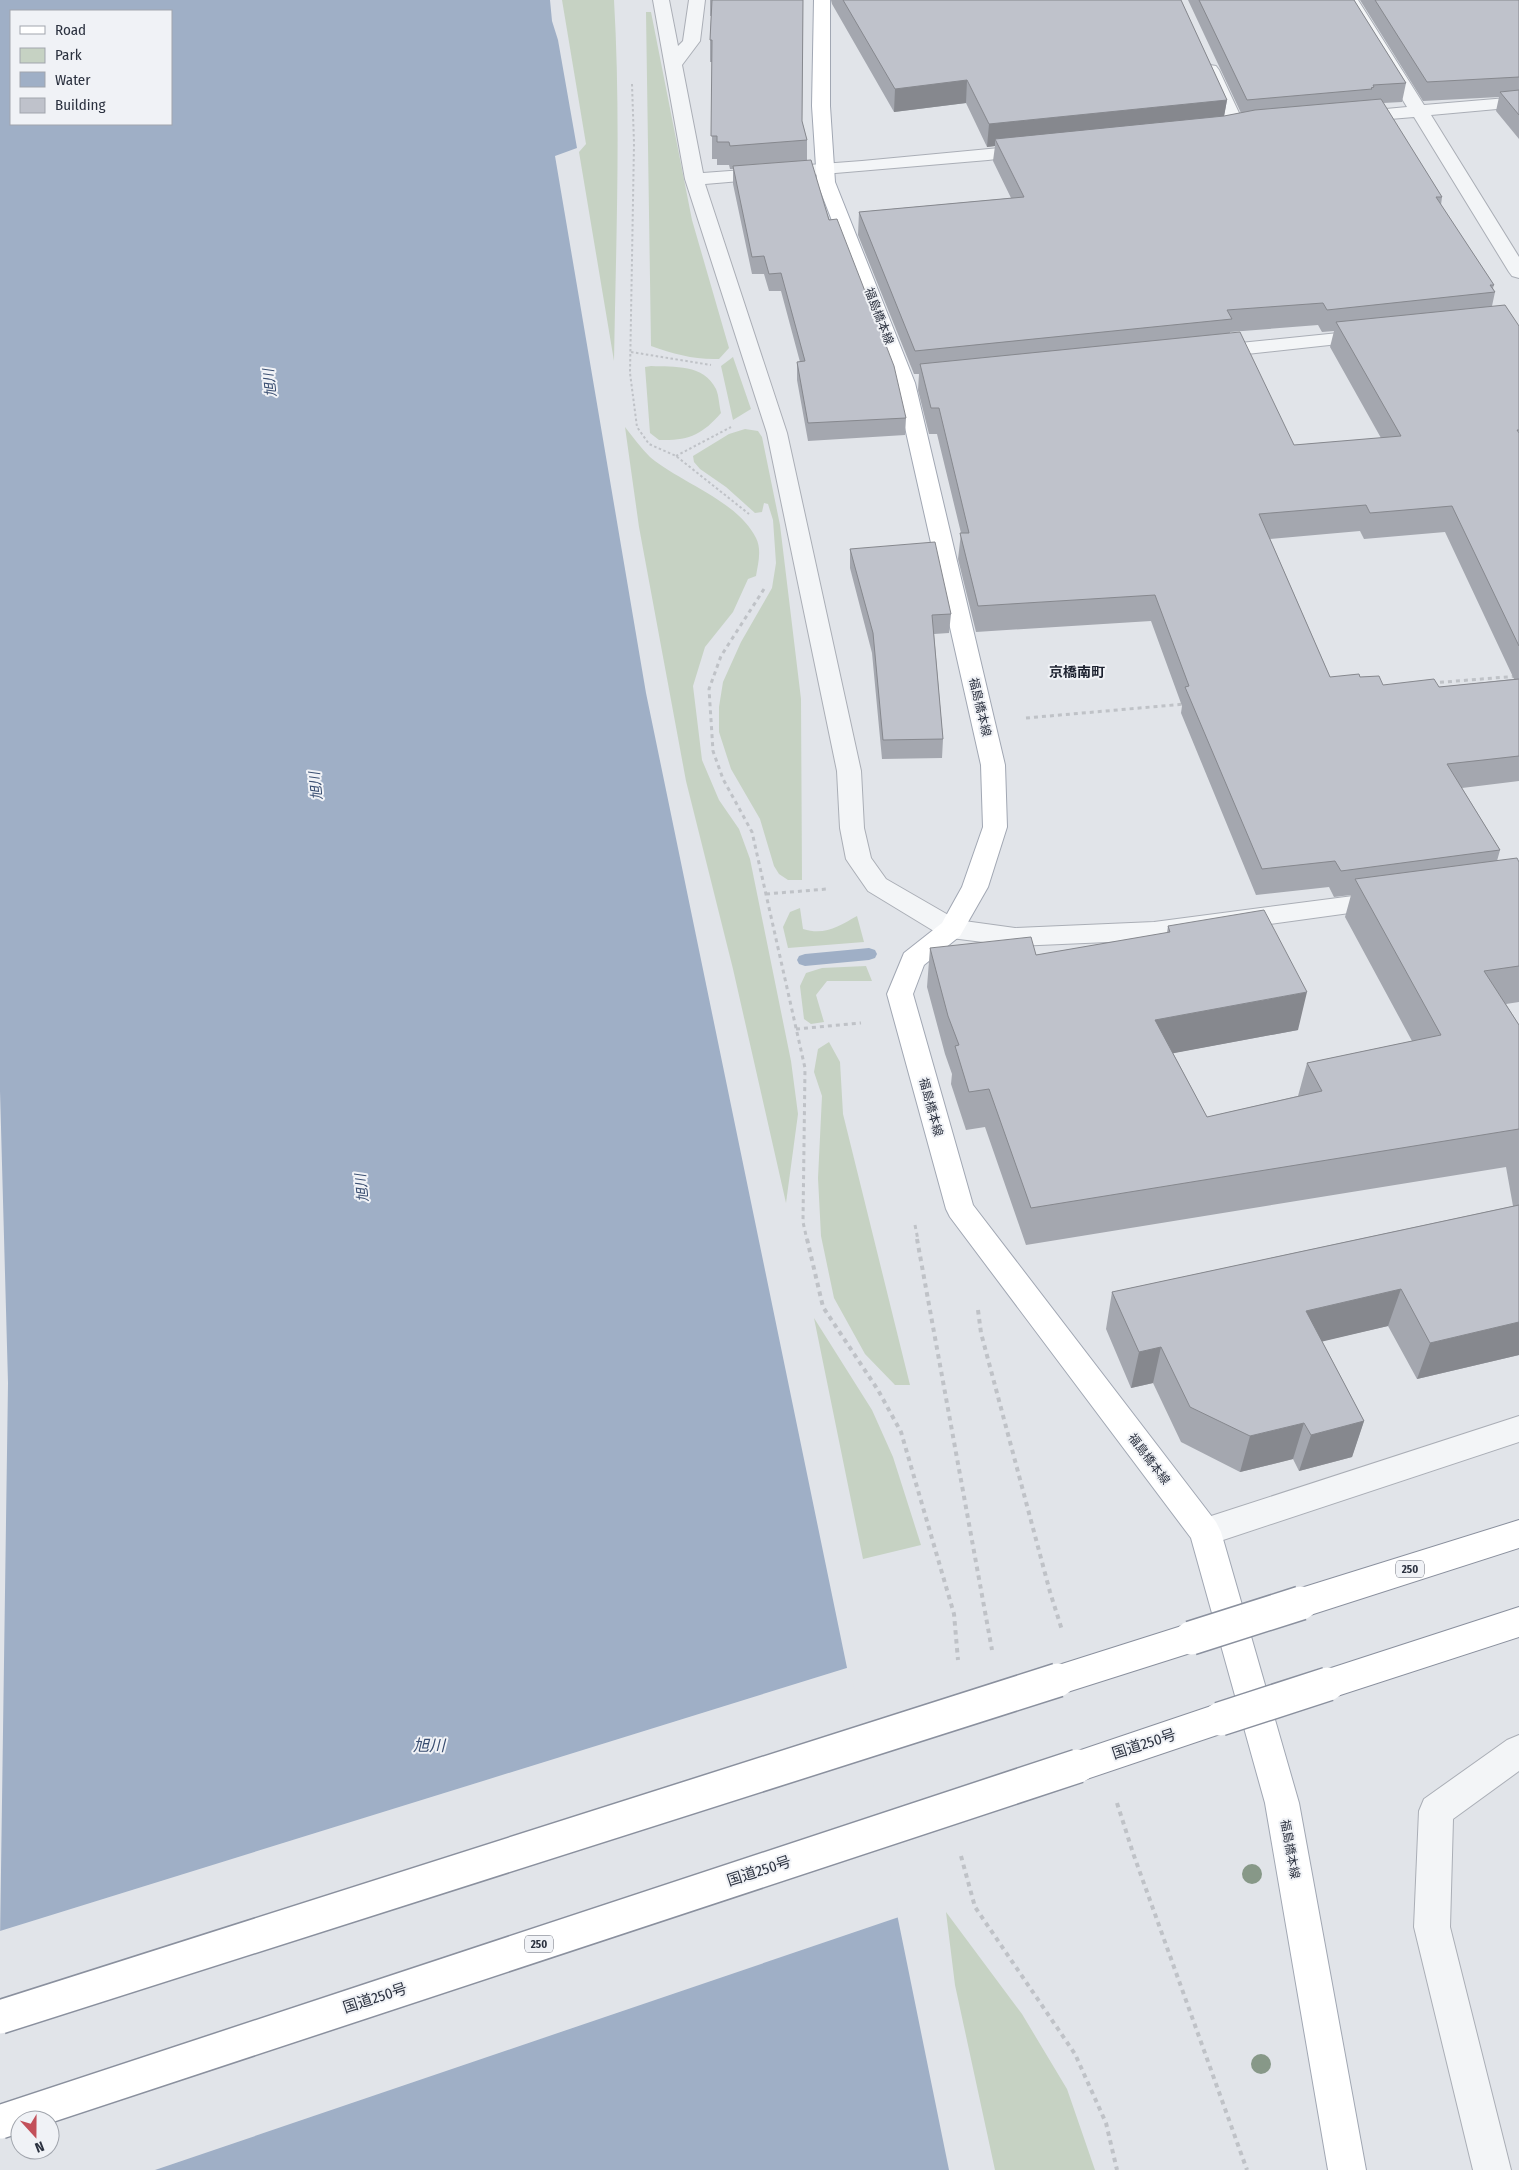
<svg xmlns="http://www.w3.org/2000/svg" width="1519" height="2170" viewBox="0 0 1519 2170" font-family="'Fira Sans Condensed','Noto Sans JP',sans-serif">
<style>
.green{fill:#c6d2c3}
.water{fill:#9fafc6;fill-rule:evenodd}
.pier{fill:#e1e4e9;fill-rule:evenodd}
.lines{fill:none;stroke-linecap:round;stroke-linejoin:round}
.stream{fill:#9fafc6;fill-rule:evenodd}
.minor-casing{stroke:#aaaeb6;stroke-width:2}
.major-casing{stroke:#a1a7b3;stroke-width:2}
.highway-casing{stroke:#8a909e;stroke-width:2}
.path-far2{stroke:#bfc2c7;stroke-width:2;stroke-dasharray:2.5 2.5;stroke-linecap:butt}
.path-far1{stroke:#bfc2c7;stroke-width:3;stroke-dasharray:4 4;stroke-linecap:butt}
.path{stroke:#bfc2c7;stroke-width:4;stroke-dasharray:4.5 4.5;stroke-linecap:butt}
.minor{fill:#f3f5f7;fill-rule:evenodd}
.major{fill:#fff;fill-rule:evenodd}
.highway{fill:#fff;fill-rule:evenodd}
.highway-bridge-casing{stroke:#8a909e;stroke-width:36;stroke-linecap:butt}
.highway-bridge{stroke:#fff;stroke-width:33}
.tree{fill:#879888}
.wall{fill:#a4a7af;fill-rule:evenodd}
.shaded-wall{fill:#86888e}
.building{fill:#bfc2cb;stroke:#86888e}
.labels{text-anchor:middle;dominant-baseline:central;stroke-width:4;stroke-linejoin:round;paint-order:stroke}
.shield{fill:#f0f2f6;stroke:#666b76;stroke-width:1}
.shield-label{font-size:11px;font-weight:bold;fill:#2b313f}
.street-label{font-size:12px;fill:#2b313f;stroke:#f0f2f6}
.water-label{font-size:14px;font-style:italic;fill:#384d70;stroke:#f0f2f6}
.neighbourhood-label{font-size:14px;font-weight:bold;fill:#1d2230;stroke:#f0f2f6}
.near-street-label{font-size:15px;fill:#2b313f;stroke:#f0f2f6}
.near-water-label{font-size:16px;font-style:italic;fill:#384d70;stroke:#f0f2f6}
</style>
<rect width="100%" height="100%" fill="#e1e4e9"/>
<path class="green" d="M562,0h52c7,120 2,241 0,361l-35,-209 7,-8z
M646,12h5l41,208 37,128 -10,11c-24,1 -45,-5 -68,-13z
M733,357l18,52 -18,11 -12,-54z
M651,366c23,1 53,-2 65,23 3,7 3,16 5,24 -19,22 -33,28 -62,27l-9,-7 -5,-66z
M625,427c8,10 16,21 25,30 31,26 88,44 106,81 6,12 2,26 0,38l-8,3 -15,33 -28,35 -12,39 9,74 17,40 20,29 11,30 41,202 7,53 -12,89 -53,-234 -47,-188 -47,-254z
M745,429l13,2 4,6 18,88 21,174 1,181h-14l-9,-6 -5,-8 -14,-47 -29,-50 -12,-37v-25l4,-25 18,-40 31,-54 4,-25 -3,-43 -5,-16 -4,-1 -2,9 -7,1 -29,-26 -26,-18 -6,-7 -1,-6 36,-22z
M800,908l3,21c22,7 36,-3 54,-13l7,26 -76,6 -5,-21 7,-15z
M866,966l6,15h-45l-11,14 8,27 -13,2 -7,-5 -4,-33 6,-13 16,-5z
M829,1042l11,20 3,52 67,271h-15l-30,-31 -31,-56 -13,-62 -3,-58 4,-82 -8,-24 4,-23z
M814,1318l58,92 21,47 28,88 -58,14z
M946,1912l76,102 45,75 28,81h-100l-40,-185z"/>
<path class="water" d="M0,0h550l2,21 6,19 19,108 -22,8 91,537 199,965 104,512h-949v-229l8,-558 -8,-292zM11,11h160v113h-160zM20,2120h30v30h-30z"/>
<path class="pier" d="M850,1667l49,250 -744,253h-155v-239zM20,2120h30v30h-30z"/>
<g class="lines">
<path class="stream" d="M869,948l6,2 2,4 -2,4 -6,2 -64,6 -6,-2 -2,-4 2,-4 6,-2z"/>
<g class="minor-casing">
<path id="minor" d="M653,0h16l9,46 5,-5 6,-41h16l-5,41 -18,24 21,108 159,-12 168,-16 6,1 3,4 -3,4 -6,1 -42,5 -283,24 82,249 74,338 3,57 7,30 15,21 71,41 58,8 139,-6 230,-30 9,3 4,6 -4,6 -239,33 -139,6 -64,-8 -9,-2 -74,-45 -18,-26 -4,-6 -6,-31 -3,-57 -70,-338 -82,-254z
M1342,0h16l66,105 95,-8v10l-88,8 88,142v21l-7,-2 -3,-4 -95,-155 -60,5 -6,-1 -3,-4 3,-4 6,-1 53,-5z
M1210,65l6,1 3,4 27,58 -3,4 -6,1 -6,-1 -3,-4 -27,-58 3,-4z
M1368,330l7,2 3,4 -3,4 -165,18 -7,-2 -3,-4 3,-4 7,-2z
M1519,1416v26l-314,104 -11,-4 -5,-10 5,-10 11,-4z
M1519,1735v36l-66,48 -3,108 61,243h-38l-59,-243 5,-116 5,-12 83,-59z"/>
</g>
<g class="major-casing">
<path id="major" d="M814,0h16v106l5,76 80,201 90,382 2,62 -19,60 -28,49 -36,29 -11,29 60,211 243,317 5,10 78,271 67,367h-38l-63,-367 -74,-265 -241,-321 -4,-8 -59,-215 17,-41 38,-30 20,-36 21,-60 -2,-62 -86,-382 -78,-201 -5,-76z"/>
</g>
<g class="highway-casing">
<path id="highway" d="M1519,1520v28l-218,70 -12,-5 -4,-10 4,-10 12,-5z
M1519,1607v30l-191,62 -12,-4 -5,-11 5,-11 12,-4z
M1191,1623l12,4 5,11 -5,11 -145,46 -12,-4 -5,-11 5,-11z
M1220,1703l12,5 5,11 -5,11 -154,52 -12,-5 -5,-11 5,-11z"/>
</g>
<path class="path-far2" d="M632,84l2,59 -4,230 7,54 12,17 27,12 73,58
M631,352l80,13
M676,456l55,-29"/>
<path class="path-far1" d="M764,589l-43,67 -12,33 4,62 10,28 29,53 53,236 -2,154 4,18
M1432,683l87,-7
M1026,718l159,-14
M766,894l61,-5
M796,1029l65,-6
M915,1225l3,15"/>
<path class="path" d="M807,1239l16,68 55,83 23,42 53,182 4,46
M917,1239l75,411
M978,1310l3,23 69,259 12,38
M1117,1803l16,50 114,317
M961,1856l14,51 100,147 31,69 11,47"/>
<use href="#minor" class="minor"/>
<use href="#major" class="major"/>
<use href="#highway" class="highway"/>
<g class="highway-bridge-casing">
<path id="highway-bridge" d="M1191,1638l110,-35
M1220,1719l108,-35
M0,2017l1058,-337
M0,2122l1078,-356"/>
</g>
<use href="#highway-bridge" class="highway-bridge"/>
</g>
<g class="tree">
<circle cx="1252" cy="1874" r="10"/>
<circle cx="1261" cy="2064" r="10"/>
</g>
<path class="wall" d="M710,0h93l-1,121 5,19v21l99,257 -1,17 -97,6 -11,-61v-18h3l-19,-71h-12l-5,-17h-12l-19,-90v-15h-3l-1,-4h-12v-6h-5v-97h-2v-22l1,-24h-1z
M831,0h350l46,100 -3,16 17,-3 -53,-113h166l52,83 -4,19 -19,1 59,94 -1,8 53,80 -1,3 2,4 -3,14 27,20v455l-57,7 38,62 -3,11 22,1v140l-13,2 13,21v330l-102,24 -29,-53 -66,15 42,80 -12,36 -53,14 -6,-12 -53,13 -59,-30 -28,-59 -22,5 -25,-59 6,-37 401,-86 -7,-39 -480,78 -41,-118 -19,3 -15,-46 1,-10 -7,-20 -18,-67 3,-39 106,7 131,-22 1,-7 130,104 -125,23 34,64 91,-21 9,-33 105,-22 -67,-124 6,-22 -17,2 -5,-10 -73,8 -75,-182 1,-7 -31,-85 -175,11 -18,-73 3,-26 -24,-99h-8l-11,-44 1,-16h-5l-56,-139 1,-23 152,-14 -18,-37 2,-15 -8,1 -21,-44 -72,9 -62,-108zM1318,325l4,7 12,-1 -4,16 51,91 -87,7 -64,-112v-1zM1360,531l4,8 81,-7 69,147 -75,8 -56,-2 -23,-8h-30l-60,-138z
M1360,0h159v139l-23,-28 3,-14 -76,4z
M850,549l101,65 -2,19 -15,1 9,105 -1,19 -60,1 -10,-106 -22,-85z"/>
<path class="shaded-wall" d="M967,80l-1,23 -72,9 1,-23z
M1227,100l-4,22 -228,17v7l-8,1 2,-23z
M1307,992l-9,38 -150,28 7,-38z
M1401,1289l-13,37 -93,22 11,-37z
M1519,1322v33l-102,24 13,-36z
M1161,1347l-8,36 -22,5 8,-36z
M1364,1421l-12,36 -53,14 12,-36z
M1304,1423l-11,36 -53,13 10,-36z"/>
<path class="building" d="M712,0h91l-1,121 5,19 -77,6 -1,-4h-12v-6h-6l1,-96h-2z
M843,0h338l46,100 -238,24 -22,-44 -72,9z
M1199,0h155l52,83 -33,2 1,2 -3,1 1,1 -125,11z
M1375,0h144v77l-92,5z
M1519,90v25l-19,-23z
M1381,99l61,98h-6l58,88h-4l5,7 -168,18 -4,-7 -96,7 5,9 -317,32 -56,-139 165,-15 -29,-58 229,-23 31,-6z
M811,160l18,60 8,-1 57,147 12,52 -98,5 -11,-61 8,-1 -24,-88 -12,1 -5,-18 -12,1 -19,-91z
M1505,305l14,21v104h-2l2,3v213l-67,-140 -82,7 -4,-8 -107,9 71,163 29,-3 1,3 19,-1 4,9 51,-6 5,8 80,-8v77l-72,8 53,86 -159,21 -6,-10 -73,8 -77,-182 4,-1 -34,-91 -177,11 -18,-73h9l-30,-125h-8l-11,-44 320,-32 54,113 107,-9 -65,-114z
M935,542l16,72 -19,1 11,124 -60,1 -10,-107 -23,-84z
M1517,858l2,4v104l-35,5 35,54v104l-488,79 -42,-119 -20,3 -14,-46 4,-1 -11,-29 -18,-68 101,-11 5,18 134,-23 -2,-6 96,-16 43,82 -152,28 52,97 115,-26 -15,-28 134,-28 -86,-156z
M1519,1205v117l-89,21 -29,-54 -95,22 58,110 -53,14 -7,-12 -54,13 -60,-29 -29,-60 -22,5 -27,-60z"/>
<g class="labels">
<g class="shield">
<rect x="1396" y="1560.5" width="28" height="17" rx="4"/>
<rect x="525" y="1935.5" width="28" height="17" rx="4"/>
</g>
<g class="shield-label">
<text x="1410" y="1569">250</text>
<text x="539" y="1944">250</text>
</g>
<g class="street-label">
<text transform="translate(879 316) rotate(69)">福島橋本線</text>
<text transform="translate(980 707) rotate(77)">福島橋本線</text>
<text transform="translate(931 1107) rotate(75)">福島橋本線</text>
<text transform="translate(1149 1459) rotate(53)">福島橋本線</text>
<text transform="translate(1290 1849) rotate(80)">福島橋本線</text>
</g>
<g class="water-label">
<text transform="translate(270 383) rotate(-96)">旭川</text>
<text transform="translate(316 786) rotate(-96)">旭川</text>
<text transform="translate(362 1188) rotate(-96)">旭川</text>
</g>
<g class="neighbourhood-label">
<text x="1077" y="672">京橋南町</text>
</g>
<g class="near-street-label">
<text transform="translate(1144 1744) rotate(-18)">国道250号</text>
<text transform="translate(759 1871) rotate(-18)">国道250号</text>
<text transform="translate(375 1998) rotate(-18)">国道250号</text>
</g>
<g class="near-water-label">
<text x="429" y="1745">旭川</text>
</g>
</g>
<rect x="10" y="10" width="162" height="115" fill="#f0f2f6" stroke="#a1a5ad"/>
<rect x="20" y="26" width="25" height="8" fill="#ffffff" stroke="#a1a5ad"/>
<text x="55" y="35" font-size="15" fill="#2b313f">Road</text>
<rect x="20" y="48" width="25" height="15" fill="#c6d2c3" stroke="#a1a5ad"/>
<text x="55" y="60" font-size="15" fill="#2b313f">Park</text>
<rect x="20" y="72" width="25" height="15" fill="#9fafc6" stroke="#a1a5ad"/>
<text x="55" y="85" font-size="15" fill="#2b313f">Water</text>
<rect x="20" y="98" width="25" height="15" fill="#bfc2cb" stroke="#a1a5ad"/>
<text x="55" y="110" font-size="15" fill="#2b313f">Building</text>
<g transform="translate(35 2135) rotate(159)"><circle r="24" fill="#f0f2f6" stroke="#a1a5ad"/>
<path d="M0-4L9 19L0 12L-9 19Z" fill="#c3505a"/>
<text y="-8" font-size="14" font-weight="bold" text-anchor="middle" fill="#2b313f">N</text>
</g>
</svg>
